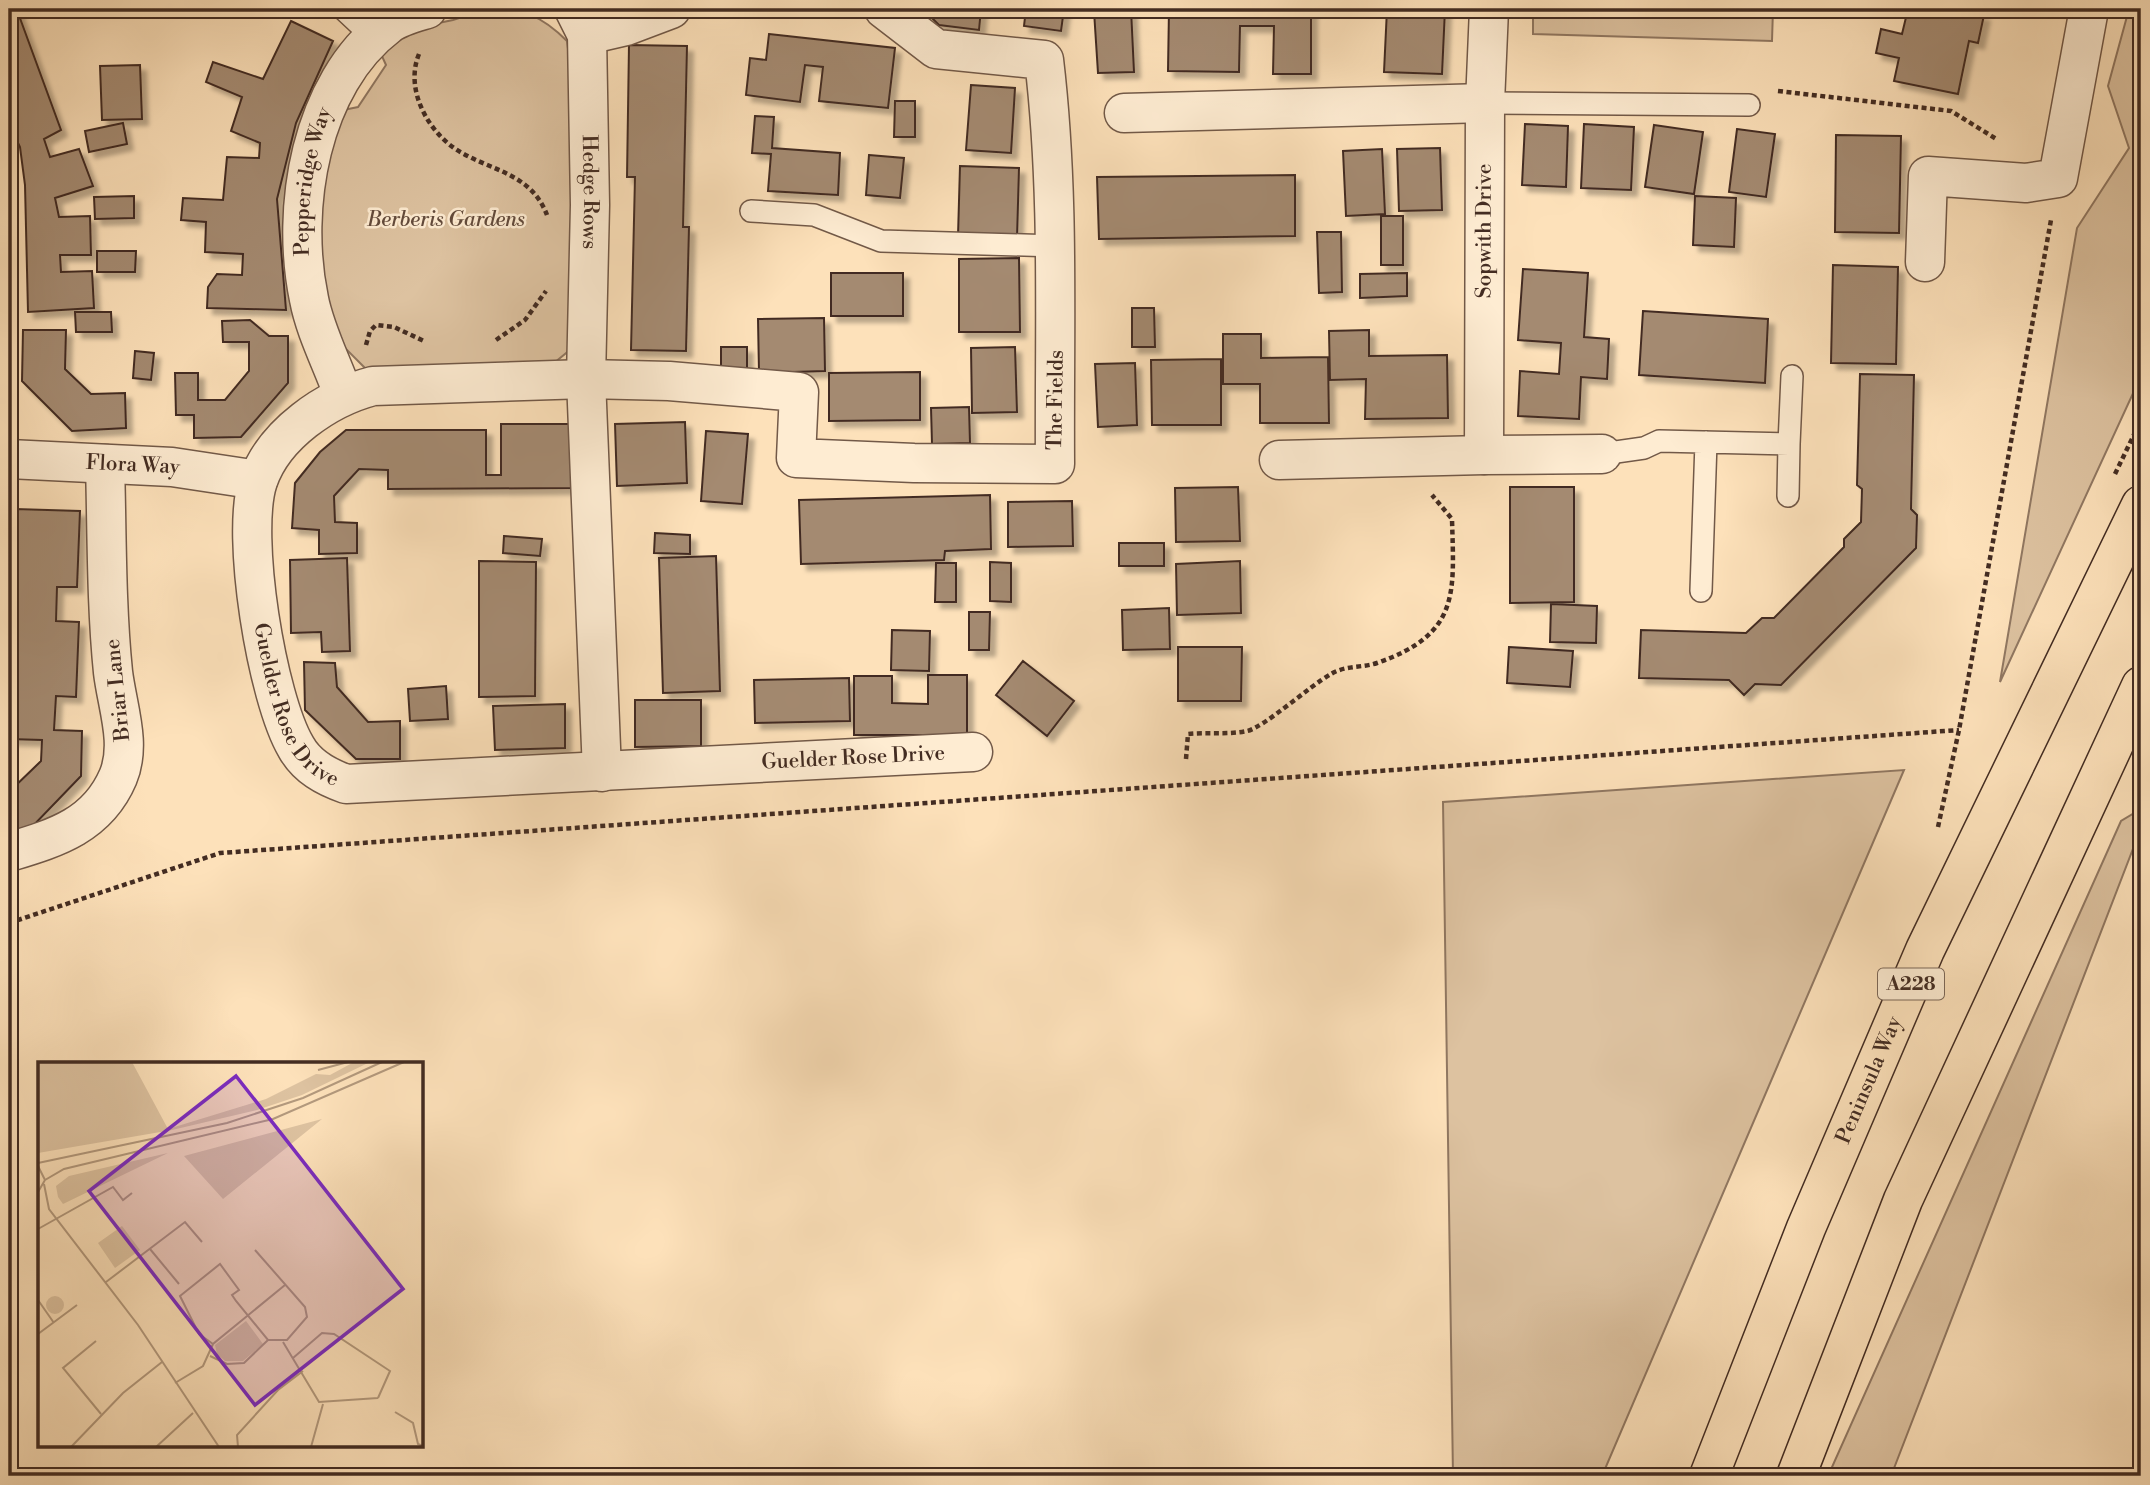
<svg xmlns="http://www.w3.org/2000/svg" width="2150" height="1485" viewBox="0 0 2150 1485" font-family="'Libre Bodoni',serif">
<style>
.green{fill:#ddc2a0;stroke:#907761;stroke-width:2}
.building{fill:#a48a71;stroke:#432c22;stroke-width:2;filter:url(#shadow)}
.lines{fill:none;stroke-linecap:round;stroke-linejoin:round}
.lane-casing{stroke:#725948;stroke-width:24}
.street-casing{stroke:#725948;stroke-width:41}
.primary-casing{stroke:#432c22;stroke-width:41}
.path{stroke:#432c22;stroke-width:4.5;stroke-dasharray:5 3.5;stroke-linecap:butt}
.lane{stroke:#feecd2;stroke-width:21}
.street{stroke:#feecd2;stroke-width:38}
.primary{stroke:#fde1ba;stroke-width:38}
.labels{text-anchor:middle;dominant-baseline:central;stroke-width:5;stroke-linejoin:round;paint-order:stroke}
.shield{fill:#feecd2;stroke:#7b6657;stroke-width:2}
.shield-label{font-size:19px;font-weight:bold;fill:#432c22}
.street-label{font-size:21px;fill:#432c22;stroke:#feecd2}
.park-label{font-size:21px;font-style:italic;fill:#624a3b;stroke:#feecd2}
.inset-road{fill:none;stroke:#b3997d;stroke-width:2}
.view{fill:#7b2cbf;fill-opacity:0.15;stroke:#7b2cbf;stroke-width:3.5}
.inset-edge{fill:none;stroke:#432c22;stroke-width:3.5}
</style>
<defs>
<filter id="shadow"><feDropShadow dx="6" dy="6" stdDeviation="2" flood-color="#0004"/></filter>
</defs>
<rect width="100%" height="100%" fill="#fde1ba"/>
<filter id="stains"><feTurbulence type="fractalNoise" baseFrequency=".00286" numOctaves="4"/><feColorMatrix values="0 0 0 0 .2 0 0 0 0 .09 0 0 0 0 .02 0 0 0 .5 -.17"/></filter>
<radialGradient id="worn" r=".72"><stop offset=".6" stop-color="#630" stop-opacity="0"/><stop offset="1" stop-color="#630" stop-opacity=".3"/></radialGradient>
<path class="green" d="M486,9c35,-3 57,8 81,32l6,48 -2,260 -17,14 -175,7 -14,-2 -23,-23 -19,-39 -7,-102 27,-94 15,-3 28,-42 -5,-11 3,-9 35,-18 34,-7z
M1533,9h240l-1,32 -239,-7z
M2129,9h12v367l-141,306 77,-454 52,-80 -21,-62z
M1904,770l-302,706h-149l-10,-674z
M2141,809v19l-250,648h-63l293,-655z"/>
<path class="building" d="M9,9h13l-5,1 44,120 -17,9 6,18 29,-8 14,37 -38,12 4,19 31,-1 1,39h-31l1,17 31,-1 2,37 -66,4 -3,-127 -5,-38 -11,-23z
M923,9h58l-2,21 -40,-5z
M1026,9h38l-3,22 -37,-5z
M1131,9l3,63 -36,1 -4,-62z
M1169,9h142v65h-38l1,-48h-34l-1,46 -71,-1z
M1387,9h58l-3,65 -58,-2z
M1908,9h48l28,6 -6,28 -9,-2 -11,53 -64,-13 5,-23 -23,-5 5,-24 21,5z
M291,21l42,20 -37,82 -19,76 9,111 -79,-2 1,-21 9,-13 25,1 1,-21 -38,-2 1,-30 -25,-2 2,-22 40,2 4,-43 32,1 1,-15 -29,-12 11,-34 -36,-15 7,-20 50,17z
M769,34l126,14 -7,60 -69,-7 4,-34 -18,-2 -5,37 -54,-7 4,-37 16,2z
M629,45l58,1 -4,181h6l-3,124 -55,-1 4,-173h-8z
M140,65l2,54 -40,1 -2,-54z
M971,85l44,3 -4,65 -45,-3z
M895,101h20v36h-21z
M755,116l19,1 -2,31 68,5 -2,42 -70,-4 3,-37 -19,-1z
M123,123l4,21 -38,8 -4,-21z
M1525,124l43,2 -2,61 -44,-2z
M1584,124l50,3 -3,63 -50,-2z
M1654,125l49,7 -9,62 -49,-7z
M1737,129l38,5 -9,63 -37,-5z
M1836,135l65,1 -2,97 -64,-1z
M1440,148l2,62 -43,1 -2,-62z
M1382,149l3,65 -39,2 -3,-65z
M869,155l35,3 -4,40 -34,-3z
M960,166l59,2 -2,70 -59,-2z
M1295,175v61l-196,3 -2,-62z
M134,196v22l-39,1 -1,-22z
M1695,196l41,2 -2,49 -41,-2z
M1381,216h22v49h-22z
M1317,232h24l1,60 -23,1z
M97,251h39l-1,21h-38z
M1019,258l1,74h-61v-73z
M1833,265l65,2 -2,97 -65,-1z
M1523,269l65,4 -4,64 25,2 -2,40 -26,-2 -2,42 -61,-3 2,-45 39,3 2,-31 -43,-3z
M831,273h72v43h-72z
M1407,273v23l-47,2v-24z
M1132,308h22l1,39h-23z
M1643,311l125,8 -3,64 -126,-8z
M75,312h36l1,20h-36z
M824,318l1,53 -66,2 -1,-54z
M250,320l19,16h19v47l-47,54 -47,1v-23h-18l-1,-42h23v27h27l24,-29v-29h-26l-1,-21z
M23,330h43l-1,39 26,25 34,-1 1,35 -54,3 -50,-50z
M1369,330v26l78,-1 1,63 -83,1 1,-40 -36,1 -1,-49z
M1223,334h38v24l67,-1 1,66h-69v-39h-37z
M721,347h26v25l-26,-1z
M1015,347l2,65 -45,1 -1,-65z
M135,351l19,2 -3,27 -18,-2z
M1221,359v66h-69l-1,-65z
M1135,363l2,62 -39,2 -3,-63z
M920,372v48l-91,1v-48z
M1860,374l54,1 -3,134 6,6 -1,33 -135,137 -26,-1 -11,11 -15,-15 -90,-2 2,-48 105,3 16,-15h12l70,-71v-8l17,-17 1,-33 -5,-4z
M969,407l1,36 -38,1 -1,-36z
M685,422l2,61 -70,3 -2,-62z
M501,424h73l-1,64 -185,1v-19l-29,-1 -25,27 1,26 22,1v30l-38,1v-24l-27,-2 3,-45 25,-31 26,-22h140v45h15z
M706,431l42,3 -6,70 -41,-3z
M1238,487l2,54 -64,1 -1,-54z
M1510,487h64v115l-64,1z
M990,495l1,54 -46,2 -1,9 -143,4 -2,-64z
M1072,501l1,45 -65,1v-45z
M15,509l65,2 -3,76h-20l-1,34 23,1 -3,75 -20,-1 -2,34 28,1 -1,45 -52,54 -20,-1v-37l32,-31 1,-21 -33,-1z
M655,533l35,2v19l-36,-1z
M504,536l38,3 -2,17 -37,-3z
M1119,543h45v23h-45z
M716,556l4,135 -57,2 -4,-135z
M347,558l3,93 -28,1 -1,-20 -30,1 -1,-73z
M479,561l57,1 -1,134 -56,1z
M1240,561l1,52 -64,2 -1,-51z
M990,562l21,1v39l-21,-1z
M936,563h20v39h-21z
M1551,604l46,2 -1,37 -46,-1z
M1169,608l1,41 -47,1 -1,-40z
M969,612h21l-1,38h-20z
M892,630l38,1 -1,40 -38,-1z
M1178,647h64l-1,54h-63z
M1509,647l64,4 -3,36 -63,-4z
M1023,661l51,40 -27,35 -51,-41z
M304,662l31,1 2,24 31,35 32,-1v38h-44l-51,-49z
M928,675h39v60h-113v-59h38v27l36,1z
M849,678l1,43 -95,2 -1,-43z
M446,686l2,33 -38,2 -2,-32z
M635,700h66v46l-66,1z
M565,704v44l-70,2 -2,-44z"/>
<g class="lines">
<g class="lane-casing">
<path id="lane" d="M343,9l31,29
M1485,103l264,2
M751,211l63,4 67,26 175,5
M1602,454l42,-6 15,-7 130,3 3,-68
M1788,496l1,-52
M1701,591l5,-149"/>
</g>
<g class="street-casing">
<g id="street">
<path id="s1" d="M574,9l13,26 3,170 -4,174 16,393"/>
<path id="s2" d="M884,9l52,40 108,11c16,134 10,269 11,404l-141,-1 -118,-5 3,-66 -130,-11 -83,-2 -213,7c-46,12 -99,48 -115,95 -18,54 9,217 38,266 11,20 30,30 50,37l627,-32"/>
<path d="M587,35l39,-9 45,-17"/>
<path d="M1124,113l361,-10"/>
<path d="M1925,262l3,-86 98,7 32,-5 31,-169"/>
<path id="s3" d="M343,394c-11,-31 -28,-63 -34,-95 -19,-90 1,-215 79,-274 10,-8 26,-12 39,-16"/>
<path d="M1484,455l118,-1"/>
<path id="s4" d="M9,459l163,8 86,13"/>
<path id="s5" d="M1279,460l205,-5 1,-352 4,-94"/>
<path d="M9,852c46,-14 88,-26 109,-75 14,-33 -1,-71 -5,-105 -7,-69 -6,-139 -8,-208"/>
</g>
</g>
<g class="primary-casing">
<g id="primary">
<path id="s6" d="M1709,1476l97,-248 119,-278 216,-445"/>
<path d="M1796,1476l107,-276 238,-514"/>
</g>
</g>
<path class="path" d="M419,54c-14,34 7,74 35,94 34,23 76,23 93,67
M1778,91l173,20 47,29
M496,340l29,-20 21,-29
M366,345l4,-14 6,-6 18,2 32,15
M2115,474l26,-54
M1186,759l2,-25c19,-2 40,1 59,-3 16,-3 64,-46 84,-57 15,-9 31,-6 46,-11 83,-29 77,-69 75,-144l-20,-24
M1938,827l21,-97 92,-510
M9,923l211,-70 1739,-123"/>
<use href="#lane" class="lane"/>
<use href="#street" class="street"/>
<use href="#primary" class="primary"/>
</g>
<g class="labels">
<rect class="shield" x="1878" y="968.5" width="66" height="31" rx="5"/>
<g class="shield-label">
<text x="1911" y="984">A228</text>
</g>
<g class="street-label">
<text stroke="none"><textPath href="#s3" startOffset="220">Pepperidge Way</textPath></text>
<text stroke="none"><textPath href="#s1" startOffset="186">Hedge Rows</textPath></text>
<text stroke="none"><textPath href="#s5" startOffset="429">Sopwith Drive</textPath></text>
<text transform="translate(1056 400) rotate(-89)">The Fields</text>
<text stroke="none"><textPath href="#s4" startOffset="124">Flora Way</textPath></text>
<text transform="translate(118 690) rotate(-96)">Briar Lane</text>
<text stroke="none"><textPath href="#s2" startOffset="1720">Guelder Rose Drive</textPath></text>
<text stroke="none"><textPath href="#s2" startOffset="2329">Guelder Rose Drive</textPath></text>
<text stroke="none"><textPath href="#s6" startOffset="427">Peninsula Way</textPath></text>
</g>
<g class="park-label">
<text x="446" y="220">Berberis Gardens</text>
</g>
</g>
<g transform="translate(38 1062)">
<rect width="385" height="385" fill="#fde1ba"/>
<path d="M0,0h94l36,67 98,-30 50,-25 14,1 24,-13h16l-68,33 -45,15 -85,20 -134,23zM284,57l-99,80 -39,-43zM130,91l-105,51 -5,-7 -2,-11 13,-10zM84,164l18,24 -25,18 -17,-25zM8 243a9 9 0 1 1 18 0a9 9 0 1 1-18 0ZM208,259l17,23 -20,17h-18l-8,-7 -2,-9z" fill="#ddc2a0"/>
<path class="inset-road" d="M280,8l30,-8M0,101l189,-40 76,-25 79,-36M0,104l7,14 -7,12M7,118l19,-11 209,-50 131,-57M6,122l5,25 89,116 81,122M0,167l75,-42 10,13 9,-7M112,187l29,35M68,220l79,-60 17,20M0,238l16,23M0,272l39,-29M58,279l-33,27 38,46M245,280l36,60 59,-4M175,282l-14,-10 -19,-38 40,-32 19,26 -7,5 4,6 32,39h19l20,-23 -2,-10 -50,-57M172,294l17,8 17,-1 24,-23M255,296l29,-25 12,1 56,37 -12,27M137,321l28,-17 10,-22 72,-59M357,350l18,11 5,21 5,2M33,385l52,-54 39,-31M118,385l37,-34M200,385l-1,-12 41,-45 25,-19M273,385l12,-43"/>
<path class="view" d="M198,14l167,213 -148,116 -166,-214z"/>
<rect width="385" height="385" class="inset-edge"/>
</g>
<rect width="2150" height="1485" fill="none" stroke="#fde1ba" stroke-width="35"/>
<rect x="10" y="10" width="2129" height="1464" fill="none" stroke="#432c22" stroke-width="3.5"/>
<rect x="18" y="18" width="2115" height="1450" fill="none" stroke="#432c22" stroke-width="2"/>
<rect width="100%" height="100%" filter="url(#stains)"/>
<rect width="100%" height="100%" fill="url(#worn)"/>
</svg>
